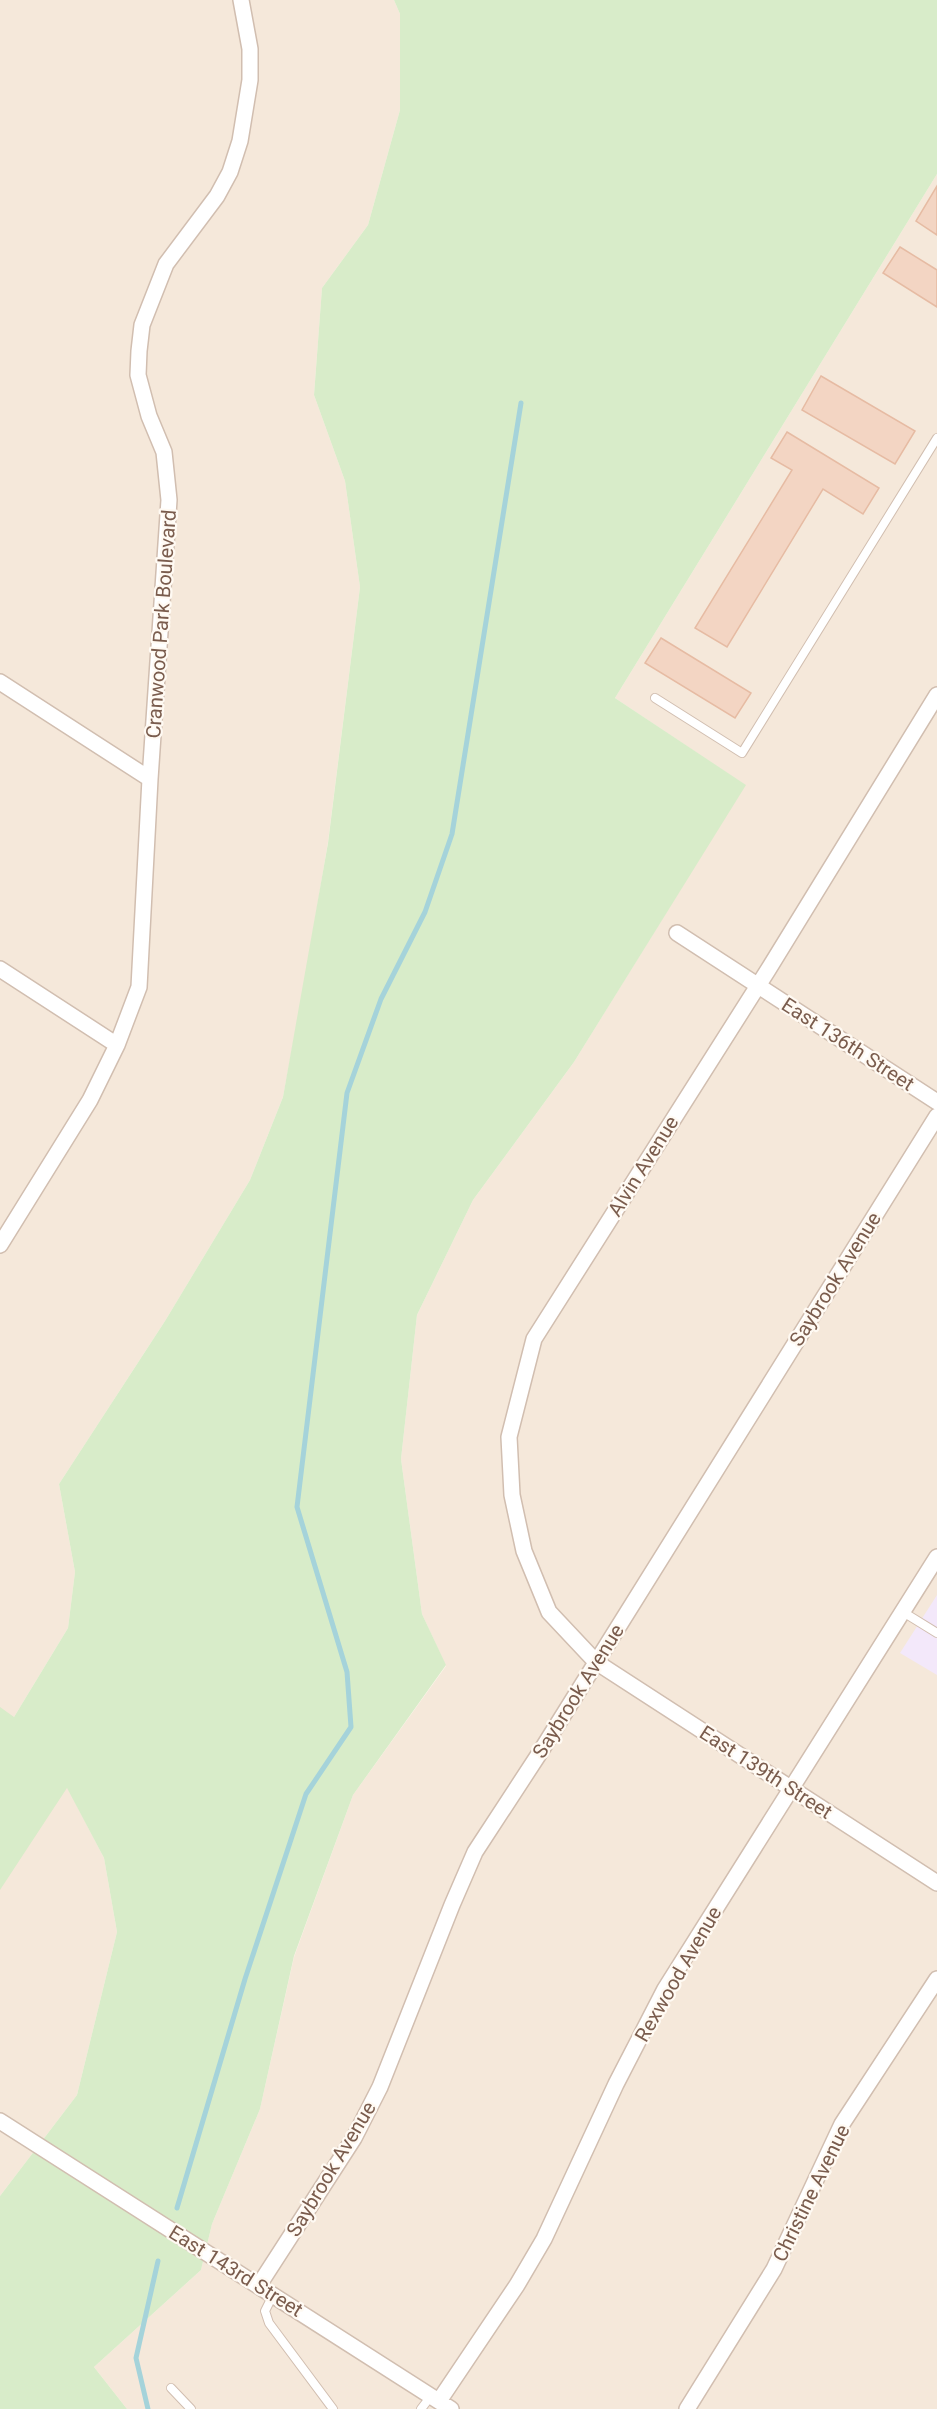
<svg xmlns="http://www.w3.org/2000/svg" width="937" height="2409" viewBox="0 0 937 2409" font-family="Roboto,sans-serif">
<style>
.residential{fill:#f5e8da}
.education{fill:#f3e8fa}
.green{fill:#d8ecc9}
.lines{fill:none;stroke-linecap:round;stroke-linejoin:round}
.stream{stroke:#a5d3da;stroke-width:5}
.building{fill:#f3d5c3;stroke:#e6bba3;stroke-width:1.5}
.service-casing{stroke:#d1beb0;stroke-width:10}
.minor-casing{stroke:#d1beb0;stroke-width:18}
.service{stroke:#fff;stroke-width:8}
.minor{stroke:#fff;stroke-width:15}
.labels{text-anchor:middle;dominant-baseline:central;stroke-width:4.5;stroke-linejoin:round;paint-order:stroke}
.street-label{font-size:20px;fill:#7a5c4d;stroke:#fffaf3}
</style>
<rect width="100%" height="100%" fill="#fdf6ec"/>
<path class="residential" d="M0,0h394l6,14v96l-32,115 -46,63 -8,107 31,86 15,106 -32,255 -25,148 -20,107 -33,83 -85,141 -106,163 16,88 -7,56 -54,89 53,70 37,71 13,74 -40,163 -77,101z
M937,174v2235h-810l-33,-42 107,-97 11,-46 48,-115 34,-152 59,-162 93,-129 -24,-52 -21,-155 16,-144 56,-115 101,-138 171,-277 -130,-87z"/>
<path class="education" d="M937,1595v80l-37,-22z"/>
<path class="green" d="M394,0h543v174l-322,524 131,87 -172,277 -101,138 -56,115 -16,144 21,155 24,51 -93,130 -59,161 -34,153 -48,115 -11,46 -107,97 33,42h-127v-213l77,-101 40,-163 -13,-74 -37,-70 -67,102v-183l14,10 54,-89 7,-56 -16,-88 106,-163 85,-141 33,-83 45,-254 32,-256 -15,-106 -31,-86 8,-107 46,-63 32,-115v-96z"/>
<g class="lines">
<path class="stream" d="M177,2208l68,-229 61,-185 45,-67 -4,-55 -50,-165 50,-414 34,-94 44,-87 27,-78 69,-431
M148,2409l-12,-51 22,-97"/>
</g>
<path class="building" d="M937,186v49l-21,-14z
M900,247l37,23v37l-54,-34z
M821,376l94,55 -20,33 -93,-54z
M787,432l92,56 -16,26 -40,-25 -96,158 -32,-19 97,-158 -21,-12z
M661,638l90,55 -16,25 -90,-55z"/>
<g class="lines">
<g class="service-casing">
<path id="service" d="M655,698l87,55 195,-315
M903,1612l34,21
M273,2295l-8,16 4,12 64,86
M171,2388l20,21
M421,2409l10,-13"/>
</g>
<g class="minor-casing">
<path id="minor" d="M0,682l150,97
M937,695l-169,275 -234,369 -25,98 3,58 12,56 25,61 47,50 341,221
M677,933l260,169
M0,969l117,76
M0,1245l90,-145 27,-55 22,-58 11,-208 19,-279 -5,-48 -15,-36 -11,-41 1,-24 3,-26 24,-61 51,-68 13,-24 10,-31 10,-61v-31l-9,-49
M0,2121l451,288
M259,2285l95,-147 26,-51 72,-182 23,-53 64,-98 398,-638
M439,2401l78,-116 27,-46 72,-155 49,-95 272,-432
M687,2409l87,-140 68,-145 95,-145"/>
</g>
<use href="#service" class="service"/>
<use href="#minor" class="minor"/>
</g>
<g class="labels">
<g class="street-label">
<text transform="translate(161 624) rotate(-86)">Cranwood Park Boulevard</text>
<text transform="translate(848 1044) rotate(33)">East 136th Street</text>
<text transform="translate(643 1166) rotate(-58)">Alvin Avenue</text>
<text transform="translate(835 1279) rotate(-58)">Saybrook Avenue</text>
<text transform="translate(578 1691) rotate(-58)">Saybrook Avenue</text>
<text transform="translate(766 1772) rotate(33)">East 139th Street</text>
<text transform="translate(678 1974) rotate(-60)">Rexwood Avenue</text>
<text transform="translate(331 2169) rotate(-59)">Saybrook Avenue</text>
<text transform="translate(811 2193) rotate(-64)">Christine Avenue</text>
<text transform="translate(236 2271) rotate(32)">East 143rd Street</text>
</g>
</g>
</svg>
